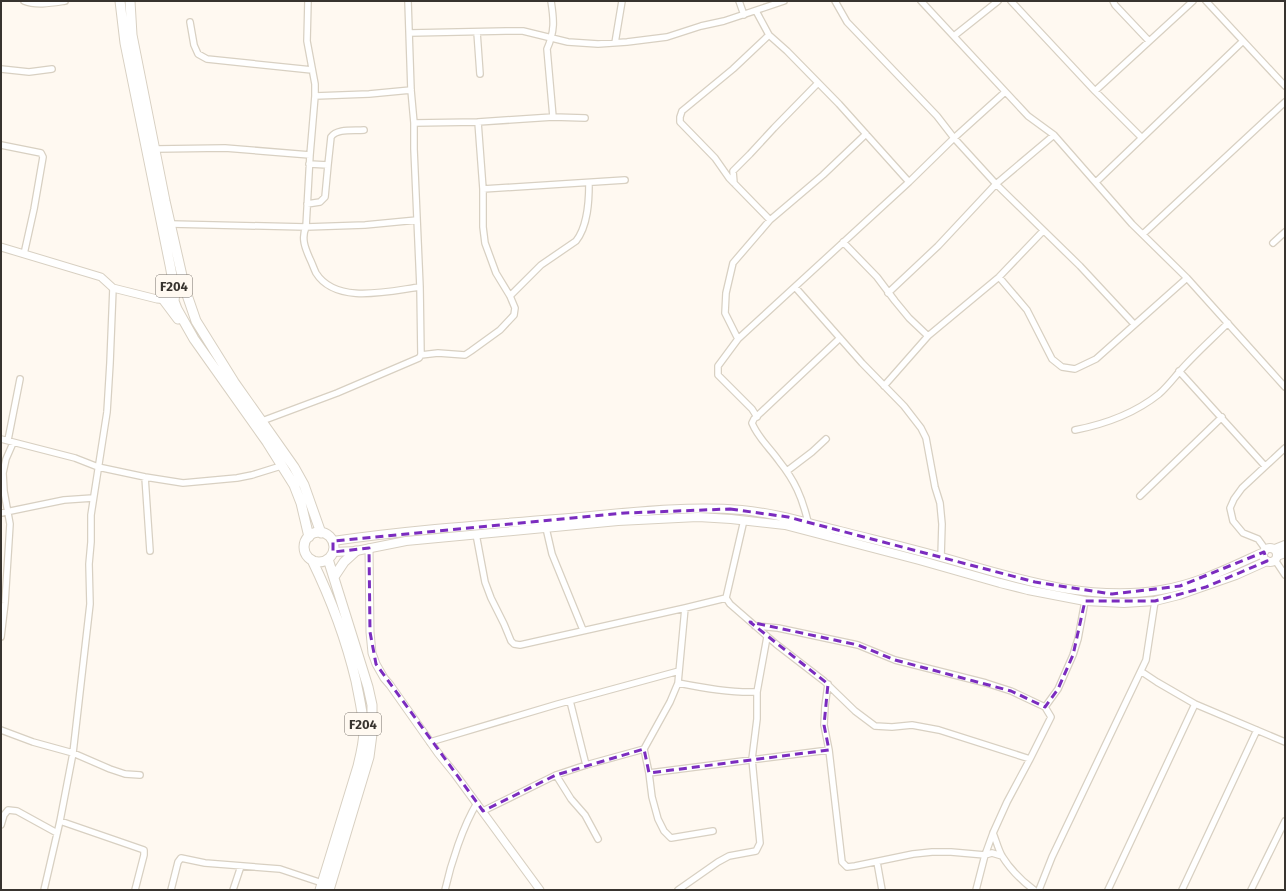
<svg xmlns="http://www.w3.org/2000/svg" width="1286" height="891" viewBox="0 0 1286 891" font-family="'Fira Sans',sans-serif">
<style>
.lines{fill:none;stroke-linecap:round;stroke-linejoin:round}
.minor-casing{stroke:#d8d0c2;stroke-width:8}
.tertiary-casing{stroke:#d8d0c2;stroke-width:9}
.secondary-casing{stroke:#d8d0c2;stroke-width:10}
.primary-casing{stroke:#d8d0c2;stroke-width:11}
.minor{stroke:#fff;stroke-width:5.5}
.tertiary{stroke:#fff;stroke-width:7}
.secondary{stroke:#fff;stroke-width:8}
.primary{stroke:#fff;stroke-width:9}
.marked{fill:none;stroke:#7b2cbf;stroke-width:3;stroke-dasharray:8 5;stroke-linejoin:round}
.labels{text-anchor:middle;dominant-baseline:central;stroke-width:4;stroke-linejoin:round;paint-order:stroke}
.shield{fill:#fff9f1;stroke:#746f69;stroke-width:1}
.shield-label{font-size:13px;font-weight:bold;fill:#38342f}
</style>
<rect width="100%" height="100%" fill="#fff9f1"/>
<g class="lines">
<g class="minor-casing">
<path id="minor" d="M24,1c12,5 28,2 41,0
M308,1l-1,40 8,43v12l-5,59 -4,72c-5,11 -1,21 4,32 2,4 4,10 6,14 20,32 73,18 104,14
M551,1c3,19 4,30 -4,48l6,68
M739,1l5,14
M835,1l12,21 90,94 17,22 42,46 84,82 54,58
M921,1l107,115 26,19 78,89 55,54 98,109
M1011,1l84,90 47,47
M1113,1l2,4 34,36
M1206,1l79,85
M756,11l13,24 18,16 52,53 70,78
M190,22l4,23 4,9 9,5 105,11
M477,32l3,42
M410,33l96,-2h17l45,11 30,2 29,-2 40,-5 34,-11 23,-5 60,-20
M769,35l-36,34 -51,42 -2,6v5l35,36 14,20 41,42
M954,36l44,-35
M615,43l7,-42
M1,69l28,3 23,-3
M1095,91l98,-90
M315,96l54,-2 42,-4
M414,123l64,-1 75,-5 32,1
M1,145l40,8 2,4 -9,52 -10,45
M156,149l69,-1 85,7
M309,164l19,1
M1096,182l147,-141
M734,183l-1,-12 17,-17 24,-26 44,-45
M483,189l142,-9
M307,204l13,-2 5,-5 3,-32 3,-28c6,-9 23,-6 33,-7
M171,224l135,3 59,-2 52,-5
M1143,234l142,-132
M843,242l34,35 18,24 14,17 19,18
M1273,243l12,-11
M999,277l28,33 25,49 10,8 13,2 21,-10 91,-81
M795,287l67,76 42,43 17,22 5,10 9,49 5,16 2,21 -1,33
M888,293l50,-47 58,-62 58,-49
M510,296l31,-31 35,-24c12,-15 13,-40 13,-58
M738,339l-13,-26 1,-20 7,-30 37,-43 53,-45 43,-41
M421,355l17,-2 27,2 6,-4 29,-21 14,-15 1,-7 -5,-12 -14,-23 -11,-30 -2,-16v-38l-5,-67
M1179,371l86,95
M884,386l44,-50 71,-59 44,-46
M757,417l-5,-8 -34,-34v-9l3,-4 17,-23 171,-157 45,-44 51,-46
M262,421l75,-28 82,-35 2,-3 -1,-68 -6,-138v-26l-3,-33 -3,-89
M1075,430c31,-6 59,-16 84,-36 8,-7 14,-15 21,-23 15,-17 32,-32 48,-48
M1,439l74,19 23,9 47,10 38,6 54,-5 15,-3 29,-9
M8,440l12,-61
M787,471l25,-19 14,-13
M145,477l5,74
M1140,496l82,-79
M1,513l63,-13 29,-2
M744,520l-18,78 4,6 46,40 48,37 31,30 20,15 17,1 20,-2 27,5 91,29
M808,522c-6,-25 -13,-41 -29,-61 -9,-13 -21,-23 -27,-38l2,-4 86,-81
M546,528l6,26 31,76
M476,534l9,48 6,16 13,26 7,17 3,3 6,1 165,-37 41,-10
M1266,550l-8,-11 -15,-6 -10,-12 -3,-13 4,-9 8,-11 43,-40
M1275,560l10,15
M685,608l-7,75 -8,19 -26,47 5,24 3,24 6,22 6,12 7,7 42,-7
M755,626l23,2 80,17 37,15 91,23 25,8 34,16
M1,637l4,-34 5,-79 -6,-33 -1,-18 3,-14 7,-16
M1142,672l15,10 38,22 90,38
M828,684l-3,22 -1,19 5,25 13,112 5,5 8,-1 58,-12 19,-2h19l34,3 7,-2 10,3
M757,692l10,-55
M570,701l16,64
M1,730l32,12 40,11 37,16 15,5 15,1
M430,742l128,-38 121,-33
M649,773l180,-23
M556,775l15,24 14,16 13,24
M483,811l73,-36 30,-10 58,-16
M60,821l84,29v5l-9,35
M1,825l3,-10 4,-5 9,1 40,22
M993,833c3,7 5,16 9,23 8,13 20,25 32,34
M877,862l5,28
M44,890l16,-69 13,-68 17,-149 -1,-40 2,-22v-27l16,-103 3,-49 3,-75
M171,890l7,-28 3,-4 24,5 75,6 42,14
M233,890l8,-24
M445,890c6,-27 18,-64 32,-87
M678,890l40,-28 11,-6 27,-5 4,-8 -8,-84 5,-40v-27c-26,1 -53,-4 -79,-9
M976,890l9,-35 8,-22 14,-31 23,-43 21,-42 -6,-10 13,-18 15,-34 5,-16 7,-38
M1039,890l13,-33 94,-197 9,-59
M1108,890l87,-186
M1182,890l75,-160
M1251,890l34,-69"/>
</g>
<g class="tertiary-casing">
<path id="tertiary" d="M1,247l100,30 12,11 44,11 11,1
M369,548l1,84 2,21 4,11 8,14 6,7 48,68 17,21 85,116"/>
</g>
<g class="secondary-casing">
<path id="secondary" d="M333,541c74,-11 149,-16 223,-22 61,-5 125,-14 186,-9 33,3 65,13 98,21 43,11 86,21 129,34 62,18 127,36 192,25 37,-6 70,-23 103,-38
M1263 555a7 7 0 1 1 14 0a7 7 0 1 1-14 0Z
M1275,549l10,-4
M333,552l23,-1 50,-10 212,-20 80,-4 33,2 54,6 134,35 81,23 28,7 57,11 39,2 31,-2 24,-6 57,-20 31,-14
M1277,556l8,-3"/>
</g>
<g class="primary-casing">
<path id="primary" d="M120,1l5,42 45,222 5,27 -1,9 3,8 17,30 73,103 27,43 7,18 8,34
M130,1l2,34 33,166 20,88 11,32 38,61 60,85 10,18 17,48
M163,299l15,20
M304 547a15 15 0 1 1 30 0a15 15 0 1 1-30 0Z
M328,559l40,128 4,18v29l-3,23 -40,133
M312,560c19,39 34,79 44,121 3,16 7,32 8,49 0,12 -3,24 -6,36l-38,124
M334,577l10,-15 12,-11"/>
</g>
<use href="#minor" class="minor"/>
<use href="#tertiary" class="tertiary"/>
<use href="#secondary" class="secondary"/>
<use href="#primary" class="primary"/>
</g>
<path class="marked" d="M730,509l58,8 247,65 77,12 68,-8 84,-34 3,9 -61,26 -51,14h-70l-12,54 -15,34 -13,18 -34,-16 -116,-31 -37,-15 -108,-23 78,62 -4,41 5,25 -180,23 -5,-24 -88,26 -73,36 -107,-147 -6,-32 -1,-84 -36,4v-11l292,-28z"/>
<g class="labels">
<g class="shield">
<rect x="156" y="275" width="36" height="22" rx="3"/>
<rect x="345" y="713" width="36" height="22" rx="3"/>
</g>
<g class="shield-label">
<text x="174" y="286">F204</text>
<text x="363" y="724">F204</text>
</g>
</g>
<rect width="1286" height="891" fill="none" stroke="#38342f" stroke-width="4"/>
</svg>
